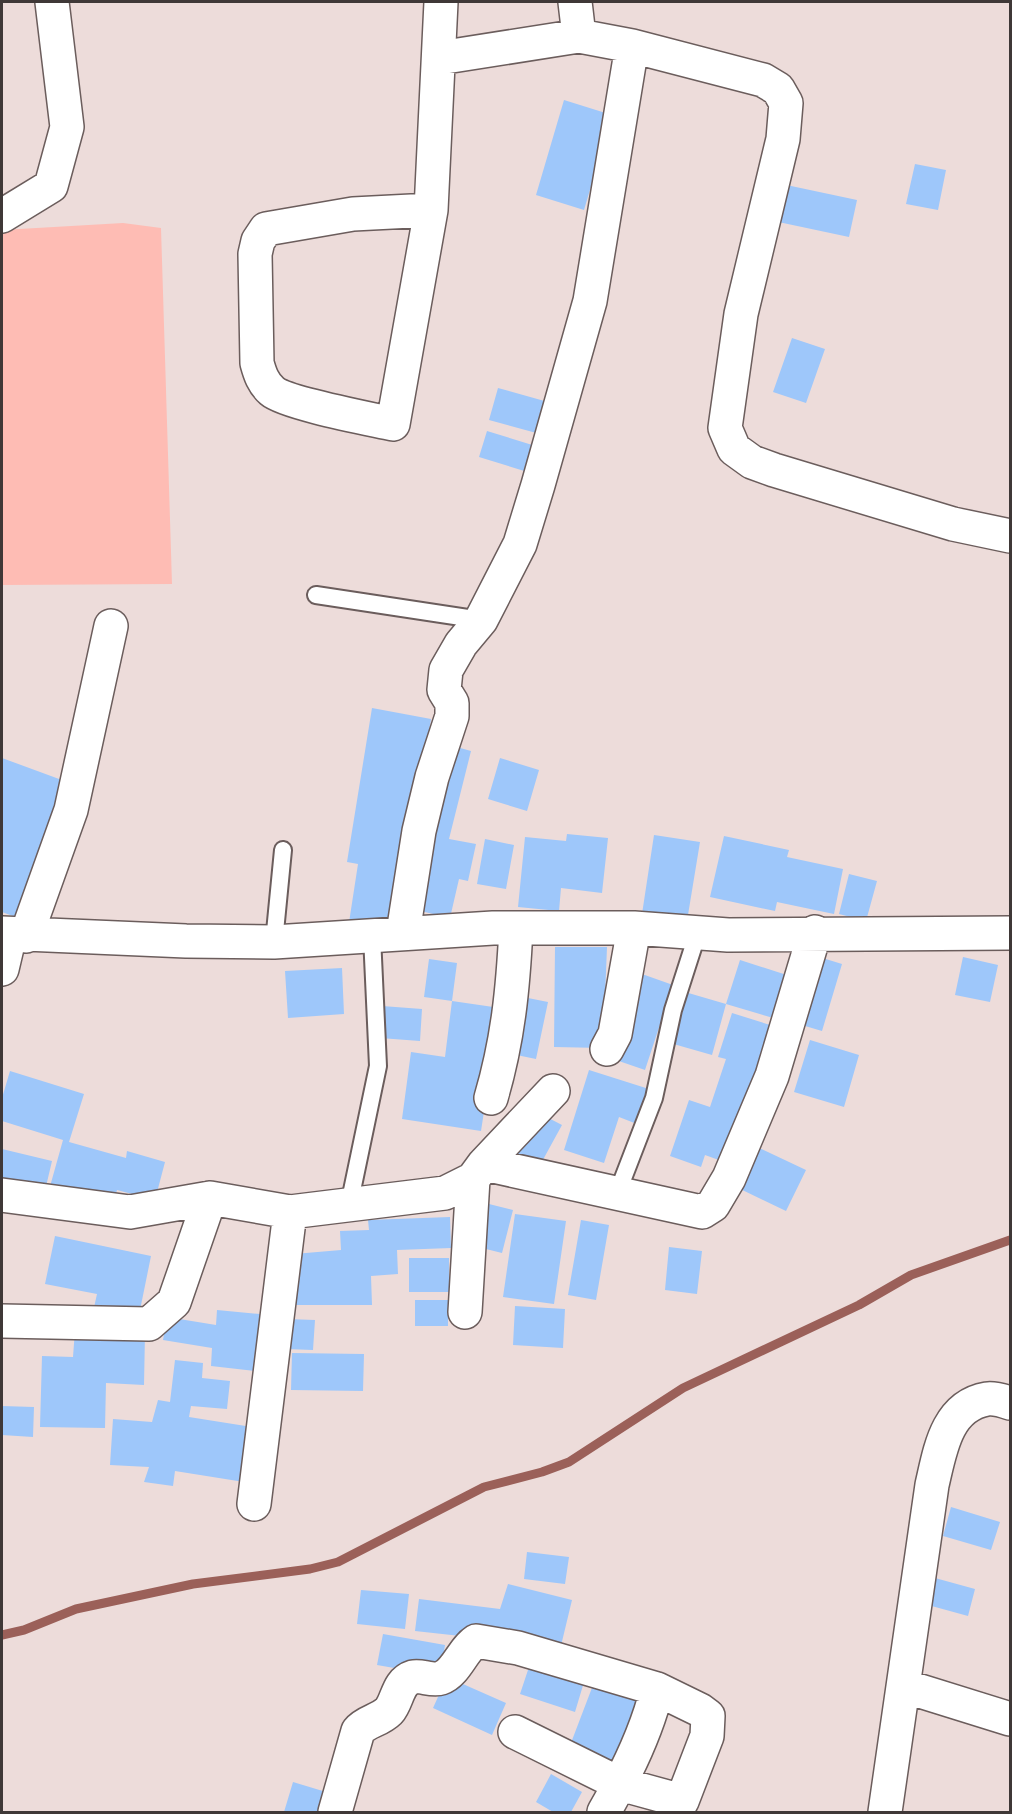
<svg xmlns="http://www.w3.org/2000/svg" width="1012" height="1814" viewBox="0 0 1012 1814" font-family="Barlow,sans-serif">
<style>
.green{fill:#febcb4}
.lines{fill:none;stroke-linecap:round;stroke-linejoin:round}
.stream{stroke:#9b6059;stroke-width:9}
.building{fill:#9ec7fa}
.lane-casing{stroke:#6b5d5c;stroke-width:20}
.street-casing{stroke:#6b5d5c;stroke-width:36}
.lane{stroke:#fff;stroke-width:16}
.street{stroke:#fff;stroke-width:33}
</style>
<rect width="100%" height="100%" fill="#eddcda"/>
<path class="green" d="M123,223l38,5 11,356 -170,1v-355z"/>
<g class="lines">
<path class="stream" d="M2,1635l22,-5 52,-21 117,-25 117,-15 28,-7 146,-75 58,-15 27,-10 114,-74 176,-83 52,-30 99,-35"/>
</g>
<path class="building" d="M564,100l48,15 -28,95 -48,-15z
M915,164l31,6 -8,40 -32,-6z
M777,183l80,17 -8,37 -80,-17z
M792,338l33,11 -19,54 -33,-11z
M498,388l50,14 -8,32 -51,-14z
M487,431l55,17 -8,26 -55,-17z
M372,708l59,11 -34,206 -49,4 10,-65 -11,-2z
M446,744l25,7 -22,88 27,5 -8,37 -9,-2 -9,39 -42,-10z
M2,758l68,25 -49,136 -19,-7z
M500,758l39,12 -12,41 -39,-12z
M567,834l41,4 -6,55 -41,-5 -2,23 -41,-4 7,-70 41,4z
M654,835l46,7 -13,79 -45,-7z
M724,836l65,14 -2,7 56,12 -9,45 -57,-12 -2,9 -65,-14z
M485,839l29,6 -8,44 -29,-5z
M849,874l28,7 -11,40 -27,-7z
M555,947h52l-4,101 -49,-1z
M816,956l26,8 -20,67 -27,-8z
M963,957l35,8 -8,37 -35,-7z
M429,959l28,4 -5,38 55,8 -18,70 -8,52 -79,-12 9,-67 34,5 7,-56 -28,-4z
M740,960l53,17 -13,43 -54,-16 -14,51 -42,-12 15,-51 41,12z
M342,968l2,46 -56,4 -3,-47z
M642,974l31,11 -28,85 -32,-11z
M518,996l30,6 -12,57 -29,-6z
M382,1006l40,3 -2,32 -40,-3z
M732,1013l51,16 -56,134 -22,-8 -4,12 -31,-11 19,-56 21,7 16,-48 -8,-2z
M810,1040l49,15 -15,52 -50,-15z
M589,1070l60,19 -12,35 -18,-7 -15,46 -40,-13z
M10,1071l74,23 -15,48 57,16 1,-7 38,11 -10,38 -38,-10 -5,18 -63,-18 14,-50 -61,-19v-23z
M535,1111l27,14 -23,42 -26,-14z
M751,1144l55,26 -20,41 -54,-26z
M2,1149l50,12 -8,34 -42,-11z
M485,1203l28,7 -11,43 -28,-7z
M515,1214l51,7 -12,83 -51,-7z
M450,1217l1,31 -54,2 1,24 -27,2 1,29h-82l4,-51 47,-4 -1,-19 29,-1 -1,-10z
M581,1220l28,5 -13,75 -28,-5z
M55,1236l96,20 -13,64 -45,-8 4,-18 -52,-10z
M669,1247l33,4 -5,43 -32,-4z
M409,1258h40v34h-40z
M415,1300h33v26h-33z
M515,1306l50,3 -2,39 -50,-3z
M217,1310l43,4 -5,57 -44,-5 1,-18 -49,-8 4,-23 49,8z
M287,1319l28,1 -2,30 -27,-1z
M75,1330l70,3 -1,52 -38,-2 -1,45 -65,-1 2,-71 31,1z
M292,1353l72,1 -1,37 -72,-1z
M175,1360l28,3 -1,15 28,3 -3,28 -36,-3 -2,11 63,10 -8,55 -69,-11 -2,15 -29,-4 5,-15 -39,-2 3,-46 39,3 6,-22 12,2z
M2,1406l32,1 -1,30 -31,-2z
M951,1507l49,15 -9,28 -48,-14z
M527,1552l42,5 -4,27 -41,-5z
M935,1578l40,11 -7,27 -40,-11z
M508,1584l64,16 -13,54 -62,-14 -82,-9 4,-32 81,10z
M361,1590l48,4 -4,35 -48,-5z
M383,1634l62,11 -5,31 -63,-11z
M533,1655l54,17 -12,40 -55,-18z
M598,1672l48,19 -32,84 -48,-19z
M447,1677l59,26 -14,32 -59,-27z
M551,1774l31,18 -11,20h-18l-17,-10z
M293,1782l43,13 -5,17h-47z"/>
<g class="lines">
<g class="lane-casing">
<path id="lane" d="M316,595l165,25
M274,942l9,-92
M617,1194l37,-96 19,-88 25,-78
M349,1205l29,-139 -6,-130"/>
</g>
<g class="street-casing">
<path id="street" d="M575,2l4,34
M439,58l140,-22 53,10 131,34 15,9 8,14 -3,36 -42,175 -16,114 9,21 18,13 22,8 179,54 57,12
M431,210l-78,4 -87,15 -8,12 -3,13 2,109c3,11 6,20 15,28 14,12 99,28 121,33l38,-214 10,-208
M2,216l49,-30 16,-59 -15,-125
M2,933l184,8 88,1 219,-14h141l94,7 282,-2
M403,933l16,-102 13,-54 20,-61v-13l-8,-13 2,-20 15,-26 20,-24 39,-76 18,-59 52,-184 42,-255
M26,936l45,-126 40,-184
M2,969l8,-34
M607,1049l8,-15 19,-106
M491,1098c17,-58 22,-109 25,-170
M484,1164l69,-73
M2,1195l128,17 80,-14 80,14 155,-19 28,-14 11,-15 218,48 11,-7 16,-27 43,-102 43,-144
M465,1312l8,-133
M2,1321l147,3 25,-22 36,-104
M254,1504l36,-292
M904,1686l106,33
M515,1732l105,52 62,17 25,-65 1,-20 -8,-6 -43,-21
M335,1812l23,-81c8,-10 21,-10 31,-20 9,-10 8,-29 24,-34 8,-2 19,4 28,1 15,-5 22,-29 35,-37l42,7 139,41c-10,42 -31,85 -53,123
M885,1812l47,-327c8,-34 14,-79 55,-86 7,-1 17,2 23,4"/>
</g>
<use href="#lane" class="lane"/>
<use href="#street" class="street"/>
</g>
<rect width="1012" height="1814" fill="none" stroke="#3f3837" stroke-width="6"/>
</svg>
